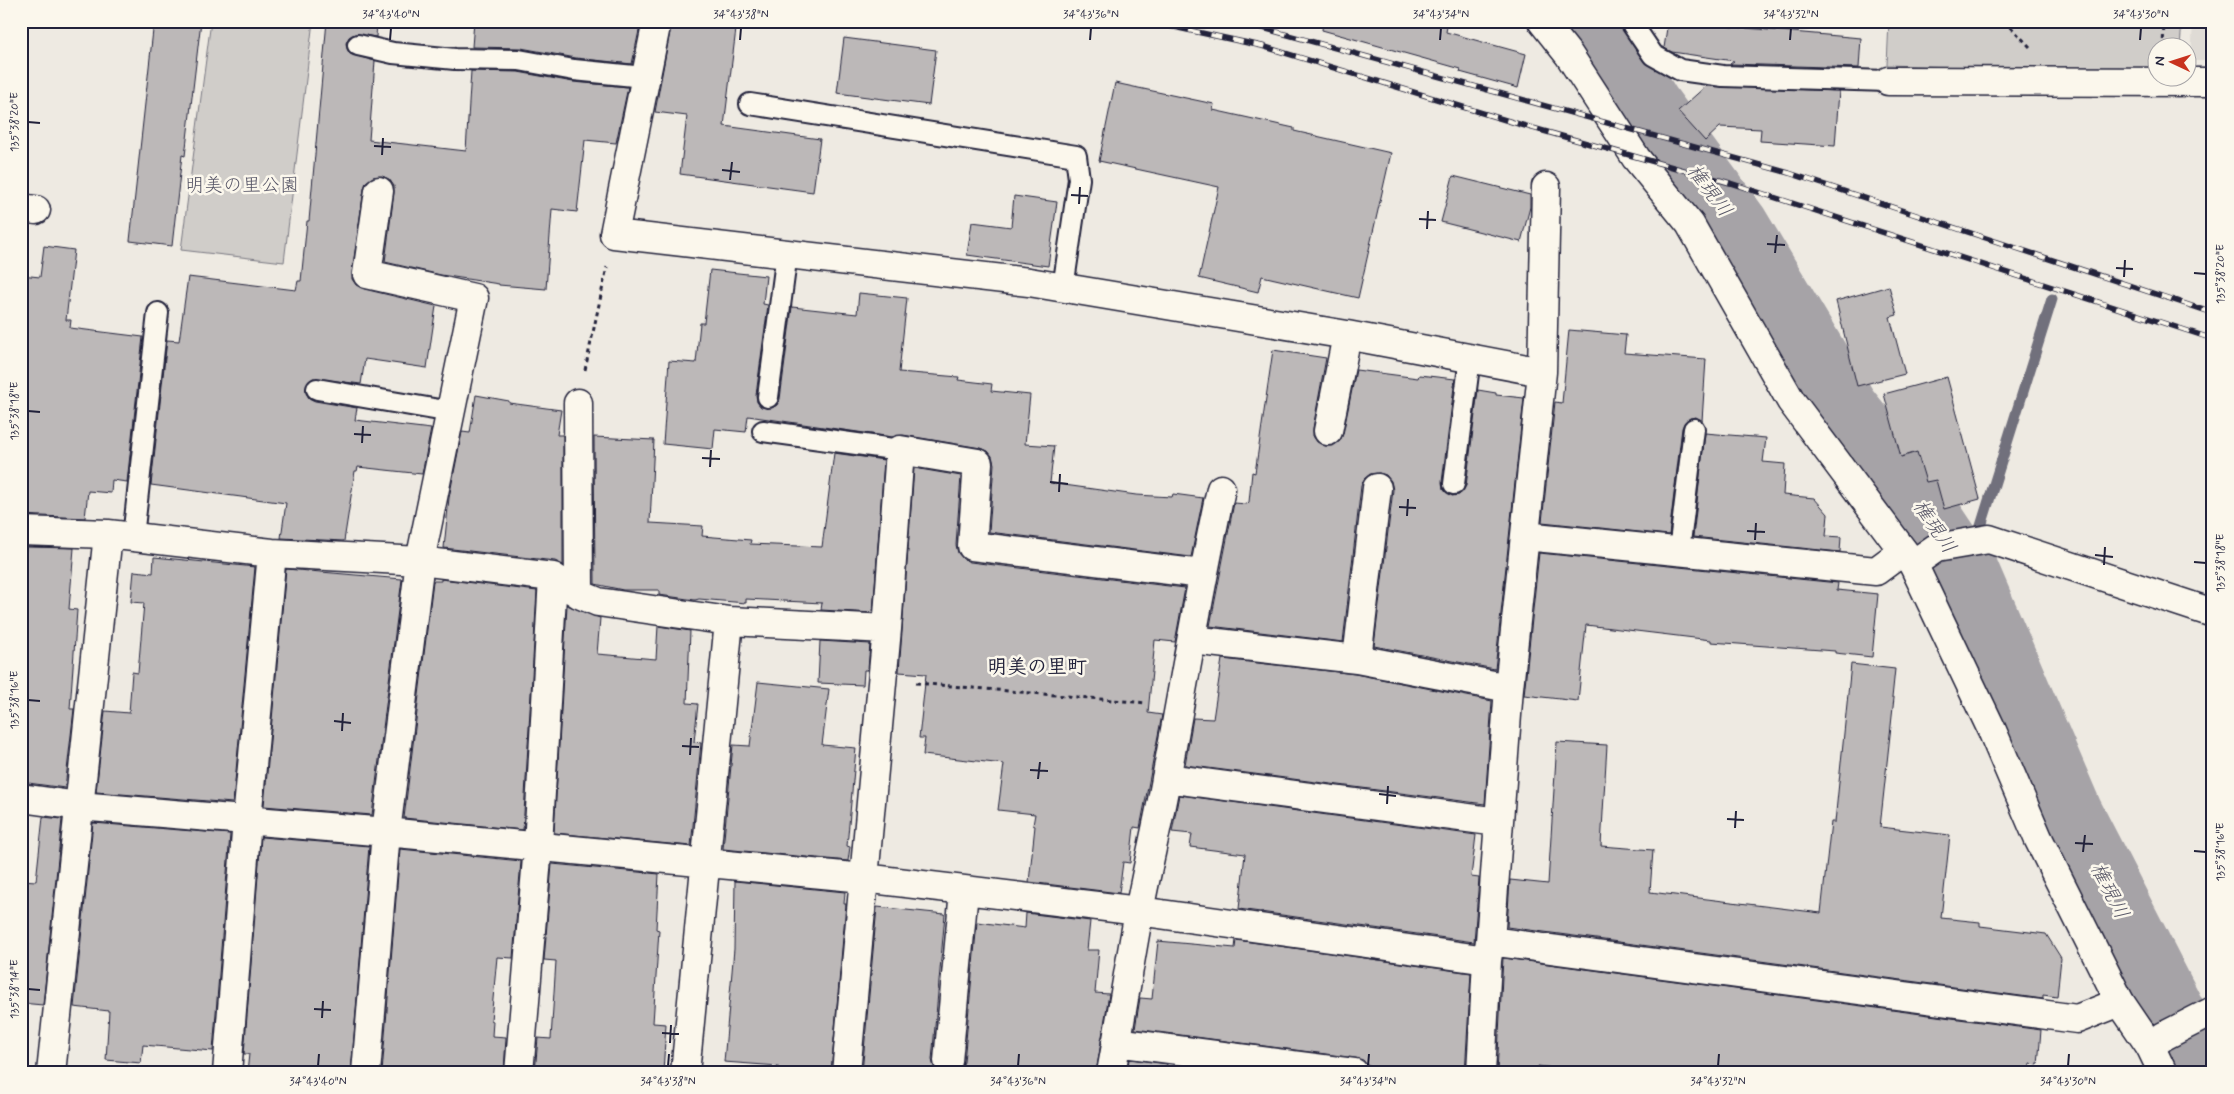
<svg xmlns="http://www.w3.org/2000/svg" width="2234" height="1094" viewBox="0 0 2234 1094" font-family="Mynerve,'Klee One',sans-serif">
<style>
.built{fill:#dfdbd5}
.green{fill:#d0cdc9;stroke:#797882}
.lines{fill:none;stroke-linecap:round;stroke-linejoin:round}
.stream{stroke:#716f7c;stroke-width:11}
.river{stroke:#a6a3a7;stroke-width:68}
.building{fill:#bcb8b8;stroke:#22223b}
.service-casing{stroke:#22223b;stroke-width:24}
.minor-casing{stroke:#22223b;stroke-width:31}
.tertiary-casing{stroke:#22223b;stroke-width:31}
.path{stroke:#22223b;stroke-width:3;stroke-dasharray:4 4;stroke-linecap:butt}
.service{stroke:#fbf7ec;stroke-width:20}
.minor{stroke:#fbf7ec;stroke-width:28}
.tertiary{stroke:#fbf7ec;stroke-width:28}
.rail-casing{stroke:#22223b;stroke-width:5.5}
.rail{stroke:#fbf7ec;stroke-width:4;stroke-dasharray:11;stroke-linecap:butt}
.ticks{fill:none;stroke:#22223b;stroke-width:2}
.labels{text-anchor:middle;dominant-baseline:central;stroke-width:5;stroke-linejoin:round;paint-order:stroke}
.park-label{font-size:19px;fill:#565566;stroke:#fbf7ec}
.water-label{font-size:20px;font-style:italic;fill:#575666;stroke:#fbf7ec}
.neighbourhood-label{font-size:20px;font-weight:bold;fill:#22223b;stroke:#fbf7ec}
.neatline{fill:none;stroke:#22223b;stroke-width:2}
.ticks-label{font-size:12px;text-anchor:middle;fill:#22223b}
</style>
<rect width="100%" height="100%" fill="#eeeae2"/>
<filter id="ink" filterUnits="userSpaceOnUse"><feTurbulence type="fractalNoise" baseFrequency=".02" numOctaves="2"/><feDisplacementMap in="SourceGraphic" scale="10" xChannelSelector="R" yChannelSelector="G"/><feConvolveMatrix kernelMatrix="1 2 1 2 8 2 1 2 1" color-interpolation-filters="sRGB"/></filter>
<g filter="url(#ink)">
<path class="built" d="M2193,21h20v40h-22z"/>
<path class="green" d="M211,21h102l-29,241 -103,-12z
M1889,21h293l-2,26 -24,1v25l-269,-8z"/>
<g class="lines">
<path class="stream" d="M1966,574l86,-275"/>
<path class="river" d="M1595,21l52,85 88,120 109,182 63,78 59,88 103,240 133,259"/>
</g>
<path class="building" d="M154,21h47l-16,135 -3,-1 -10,91 -42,-5z
M327,21h50l-1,16 -21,-3 -6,3 -3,6 1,6 3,5 25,7 -6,79 97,11 5,-80 47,1 55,10 55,5 -12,56 -31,-3 -8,72 -25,-3 -6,80 -47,-4v-1l-58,-9 -56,-13 9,-69v-7l-5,-7 -7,-3 -9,1 -7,5 -2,7 -12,83v7l4,6 8,4 72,17 -9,62 -62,-9 -4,25 -48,-6 -5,4 -2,11 3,5 6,3 42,7 -2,12 76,9 -9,45 -64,-7 -1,4h-2l-11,70 -63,-3 5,-35 -135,-18 16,-145 12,1 9,-64 108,13 2,-9h3l6,-60h2z
M474,21h167l-9,43 -56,-6 -55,-10 -49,-1z
M672,21h65l-13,105 96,13 -7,53 -133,-18 7,-58 -32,-4z
M1323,21h125l-2,11 80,22 -8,34 -58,-16 1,-3 -139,-39z
M1668,21h55l-1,5 139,12 -2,30 -129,-4 4,-3 -62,-9 -8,-4z
M844,38l92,12 -7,55 -92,-12z
M1115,83l99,21 -1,6 81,18v3l97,22 -33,145 -96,-22 -4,16 -59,-14 20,-91 -120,-26z
M1706,86l133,5 -4,55 -75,-5 1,-12 -41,-2 -15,14 -27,-30z
M1453,176l77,19v12l-9,35 -80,-20z
M1014,196l43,6 -9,64 -81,-11 5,-33 39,5z
M44,246l30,4 -8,70h5l-1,8 73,9 -16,145 -15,-2 -1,13 -23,-2 -3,27 -64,-3v-240l19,2z
M710,270l56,6 -3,28 5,1 -12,90 1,7 4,5 11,1 5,-3 3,-6 12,-92 65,7 2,-21 48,5 -8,74 60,5 -1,3 34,4 -1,7 39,4 -5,49 29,2 -4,37 86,12 36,2 1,-3 30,4 -12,59 -202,-25 5,-68 -2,-8 -4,-5 -7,-3 -78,-13 -11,2 -144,-21 -2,16 -31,-3 -2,20 -50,-5 6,-83 27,2 4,-40h4z
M1889,286l8,29 -7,2 15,57 -48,12 -21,-85z
M1569,330l57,5 -2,18 82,6 -4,62 -6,-4 -6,1 -5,4 -3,6 -13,107 -127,-13 13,-120 7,1z
M1273,350l53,8 -13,70v8l4,6 8,4h8l7,-5 3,-7 13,-64 62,8 1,-3 36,4 -13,103 1,7 9,7 7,-1 7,-9 12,-96 18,3v2l28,3 -29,271 -121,-23 19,-156 -2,-9 -5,-6 -7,-2 -9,1 -6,5 -3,7 -18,156 -133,-16 24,-123 13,1 2,-2 3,-30 3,1z
M1947,377l33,122 -36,10 -8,-29 -10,2 -9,-30 -16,5 -17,-63z
M476,395l33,6v2l52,7 -4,25h6v130l-8,-4 -111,-13 5,-50 13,-66 8,1z
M1705,433l61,5 -3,24 22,2 -2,31 31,3 14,16 -2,22 15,1 -1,15 -147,-15z
M594,437l60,3 -4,83 53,3 -1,10 49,4 -1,4 72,3 12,-94 50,7 -11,153 -52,-3 1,-7 -76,-4v4l-47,-4 -4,1 -36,-5v-5h-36l-28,-6z
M914,468l47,8 -5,69 2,8 5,6 7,3 215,26 -10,54 -20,-2 -7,73 14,2 -22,113 -6,-1 -4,36 -7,-1 -4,31 -90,-11 6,-56 -2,-1 2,-11 -37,-4 6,-46 -81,-9 2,-17h-6l7,-64 -27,-2z
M26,547l48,1 -5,61 8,1 -7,99h4l-9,79 -44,-6v-173z
M1539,553l299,30 -1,7 41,4 -6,63 -37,-4v-2l-124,-9v-2l-125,-15 -8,76 -54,-6z
M154,557l101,10 -22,236 -137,-11 9,-81 24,2 3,-41 6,1 6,-70 -13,-1 3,-31 19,2z
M286,569l116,10 -30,236 -108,-9z
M441,579l96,12 -14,239 -119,-12 29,-237h8z
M567,605l33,13 -3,36 59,5 2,-33 32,5 -3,72 11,1 -4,38 7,1 -10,103 -137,-13z
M820,641l50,3 -2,26h-4l-1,15 -45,-2z
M1222,659l133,15 137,27 -7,103 -300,-39 8,-47 20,1z
M1851,664l44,5 -3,29h2l-14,129 70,8 -9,83 39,4v4l66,8 15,24 -4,39 -14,-2v4l-536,-72 3,-47 38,4 9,-142 50,3 -6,101 52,4 -3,42 171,21 10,-91h4z
M758,682l71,7 -7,56 34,3 -9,98 3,1 -2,14 -125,-12 10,-104 17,1z
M1179,795l297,40 -5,42 8,1 -5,64 -235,-33 6,-55 -55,-7 2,-13 -20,-2z
M43,817l19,2 -19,186 -22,-2v-123l15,1z
M93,823l137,11 -17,217 -70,-6 -2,18 -35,-3 3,-49 -35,-4z
M261,837l108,9 -18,227h-104l2,-19h-5z
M400,849l121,12 -8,97 -16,-1 -6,63 2,1 -1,15 14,1 -2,36h-122z
M552,864l107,10 -3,55 3,1 -6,93 13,1 -3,49h-128l3,-35 13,1 5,-78 -12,-1z
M735,881l110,11 -1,12h2l-15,169h-54l1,-7 -54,-4 10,-113z
M877,907l68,7 -13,146 2,7 4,6h-76z
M1026,913l64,8 -3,29h12l-4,43 14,1 -13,79h-138l6,-11 13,-140 48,6z
M1236,940l235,33 -6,100h-29l-68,-7 -5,-6 -7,-2 -221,-29 5,-31 12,1 6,-58 77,7z
M1503,958l538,72 -3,35 -8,-1 -1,9h-435l-56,-7v7h-41z
M1129,1059l38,5 -1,9h-39z"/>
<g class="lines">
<g class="service-casing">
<path id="service" d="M1630,21l23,34 27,15 43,6 165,5
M358,45l35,8 62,6 64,1 55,10 70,7
M750,104l326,52 3,23 -16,109
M317,389l134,23
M768,397l19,-144
M763,431l137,19
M1454,484l16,-126
M133,537l25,-224
M1679,551l15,-122"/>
</g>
<g class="minor-casing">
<path id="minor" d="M657,21l-43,213 415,48 318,53 195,37 -33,316 -19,253 -3,19 -6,113
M1888,81l325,1
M21,208l15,2
M1542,372l4,-185
M578,403l1,191
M1328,431l19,-96
M21,531l87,3 164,19 148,8 133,16 26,17 19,8 131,19 158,8
M1525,536l351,35 27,-20
M1913,564l23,-16 53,-9 224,74
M1192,640l165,19 152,29
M1357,659l20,-171
M1166,778l332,44
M21,798l58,8 307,26 478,46 275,33 348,49
M1490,941l587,78 43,-17
M1116,1042l238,31
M2150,1046l14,-10 49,-25
M948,1061l16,-170
M51,1073l57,-539
M227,1073l20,-253 25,-267
M366,1073l20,-241 34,-271 54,-263 -107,-24 12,-83
M519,1073l19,-227 15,-269
M685,1073l44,-452
M846,1073l41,-444 13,-179 78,13 -6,83 230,28
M1111,1073c10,-54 18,-107 28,-161 8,-44 19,-88 27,-133 18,-97 34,-194 55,-290"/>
</g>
<g class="tertiary-casing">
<path id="tertiary" d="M1542,21l27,34 67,103 54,66 101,177 122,163 78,164 47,110 82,164 30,44 13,27"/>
</g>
<path class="path" d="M2005,21l25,26
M2163,48l1,-27
M585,370l22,-103
M916,683l231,20"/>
<use href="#service" class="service"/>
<use href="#minor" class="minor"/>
<use href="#tertiary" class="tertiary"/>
<g class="rail-casing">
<path id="rail" d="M1146,21l116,25 260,79 208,58 483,156
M1233,21l30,7 526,145 424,140"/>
</g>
<use href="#rail" class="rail"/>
</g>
</g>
<path class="ticks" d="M390,40l1,-12M740,40l1,-12M1090,40l1,-12M1440,40l1,-12M1790,40l1,-12M2140,40l1,-12M28,122l12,1M374,146l17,1M382,155l1,-17M722,170l18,2M730,180l2,-18M1071,195l17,1M1079,204l1,-17M1419,219l17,1M1427,229l1,-18M1767,244l18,1M1775,253l2,-18M2116,268l17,1M2194,273l12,1M2124,277l1,-17M28,411l12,1M354,434l17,1M362,443l1,-17M702,458l18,1M710,467l1,-17M1050,482l18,2M1059,492l1,-18M1399,507l17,1M1407,516l1,-17M1747,531l18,1M1755,540l1,-17M2095,555l18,2M2194,562l12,1M2104,565l1,-18M28,700l12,1M334,721l17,2M342,731l1,-18M682,746l17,1M690,755l1,-17M1030,770l18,1M1038,779l2,-17M1379,794l17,2M1387,804l1,-18M1727,819l17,1M1735,828l1,-17M2075,843l18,1M2194,851l12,1M2083,852l2,-17M28,989l12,1M314,1009l17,1M322,1018l1,-17M662,1033l17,1M670,1043l1,-18M318,1066l1,-12M668,1066l1,-12M1018,1066l1,-12M1368,1066l1,-12M1718,1066l1,-12M2068,1066l1,-12"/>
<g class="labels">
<g class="park-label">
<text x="242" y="185">明美の里公園</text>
</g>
<g class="water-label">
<text transform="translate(1709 191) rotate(53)">権現川</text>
<text transform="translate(1934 527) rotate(56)">権現川</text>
<text transform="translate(2109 891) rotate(63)">権現川</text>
</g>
<g class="neighbourhood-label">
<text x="1037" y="667">明美の里町</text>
</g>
</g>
<rect width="2234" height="1094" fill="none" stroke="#fbf7ec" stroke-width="55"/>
<g transform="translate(2172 62) rotate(274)"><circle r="24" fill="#fbf7ec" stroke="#a4a2a5"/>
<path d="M0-4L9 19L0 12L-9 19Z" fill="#c8321e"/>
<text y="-8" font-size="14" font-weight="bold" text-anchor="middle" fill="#22223b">N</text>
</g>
<rect x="28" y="28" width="2178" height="1038" class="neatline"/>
<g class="ticks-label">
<text x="391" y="18">34°43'40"N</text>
<text x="741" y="18">34°43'38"N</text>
<text x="1091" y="18">34°43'36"N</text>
<text x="1441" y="18">34°43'34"N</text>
<text x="1791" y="18">34°43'32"N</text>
<text x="2141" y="18">34°43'30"N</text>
<text transform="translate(14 122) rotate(-90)" y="4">135°38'20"E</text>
<text transform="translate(2220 274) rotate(-90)" y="4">135°38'20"E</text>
<text transform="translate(14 411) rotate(-90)" y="4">135°38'18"E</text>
<text transform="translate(2220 563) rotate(-90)" y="4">135°38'18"E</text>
<text transform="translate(14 700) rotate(-90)" y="4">135°38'16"E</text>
<text transform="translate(2220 852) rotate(-90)" y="4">135°38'16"E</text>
<text transform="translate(14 989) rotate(-90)" y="4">135°38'14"E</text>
<text x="318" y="1085">34°43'40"N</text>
<text x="668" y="1085">34°43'38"N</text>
<text x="1018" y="1085">34°43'36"N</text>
<text x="1368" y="1085">34°43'34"N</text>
<text x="1718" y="1085">34°43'32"N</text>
<text x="2068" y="1085">34°43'30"N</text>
</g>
</svg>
